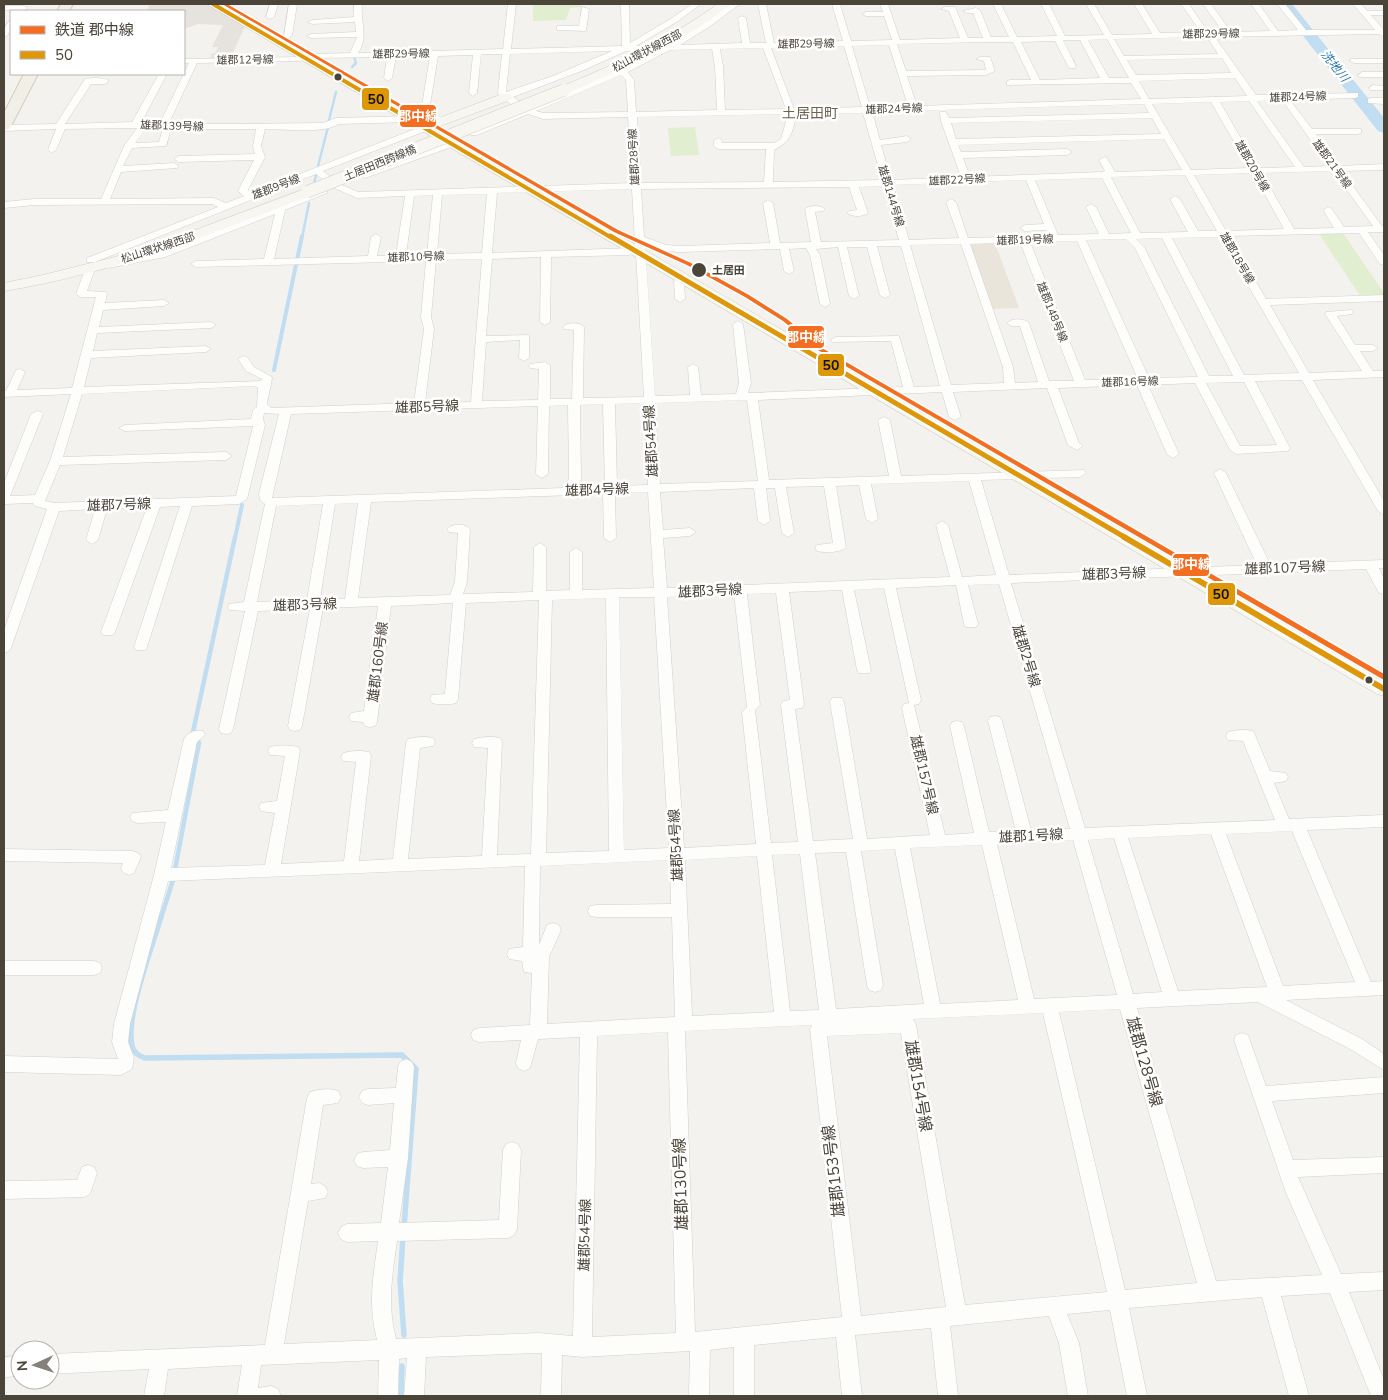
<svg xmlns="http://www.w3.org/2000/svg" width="1388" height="1400" viewBox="0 0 1388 1400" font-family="'Nunito Sans','Noto Sans JP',sans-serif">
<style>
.education{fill:#eae5da}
.green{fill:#e1eecf}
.parking{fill:#e6e3df}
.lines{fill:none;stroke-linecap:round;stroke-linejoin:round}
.stream-far3{stroke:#c0ddf1;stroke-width:2.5}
.stream-far2{stroke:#c0ddf1;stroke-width:4}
.stream-far1{stroke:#c0ddf1;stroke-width:4.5}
.stream{stroke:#c0ddf1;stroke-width:5.5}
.river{fill:#c0ddf1;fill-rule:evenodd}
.street-casing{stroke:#d2d0cb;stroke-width:1}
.secondary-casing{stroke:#d3cfc5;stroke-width:1}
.primary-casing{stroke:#d6cebb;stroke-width:2}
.street{fill:#fdfdfc;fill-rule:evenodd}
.secondary{fill:#f7f6f1;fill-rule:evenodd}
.primary{fill:#f2efe6;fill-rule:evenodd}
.secondary-bridge-casing{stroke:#d3cfc5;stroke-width:13;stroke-linecap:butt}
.secondary-bridge{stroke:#f7f6f1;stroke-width:12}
.bus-1-far2-casing{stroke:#fff;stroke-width:6}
.bus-1-far1-casing{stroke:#fff;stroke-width:8}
.bus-1-casing{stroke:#fff;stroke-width:10}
.bus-1-far2{stroke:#dd9709;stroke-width:4}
.bus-1-far1{stroke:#dd9709;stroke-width:5}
.bus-1{stroke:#dd9709;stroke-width:6}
.rail-1-casing{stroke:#fff;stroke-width:3}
.rail-1{fill:#f36e21;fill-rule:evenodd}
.bus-dot{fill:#4b4439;stroke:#fff;stroke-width:2}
.labels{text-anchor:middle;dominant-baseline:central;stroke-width:5;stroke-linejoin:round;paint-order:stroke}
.far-street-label{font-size:11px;fill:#4b4439;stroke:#fff}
.far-stop-label{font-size:11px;font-weight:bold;fill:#4b4439;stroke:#fff;text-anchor:start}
.far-water-label{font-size:12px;font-style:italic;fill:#2e7ab2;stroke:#fff}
.far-quarter-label{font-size:14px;fill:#6e6250;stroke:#fff}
.street-label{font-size:14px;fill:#4b4439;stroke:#fff}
.near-street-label{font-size:16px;fill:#4b4439;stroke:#fff}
.line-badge{stroke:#fff;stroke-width:2}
.badge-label{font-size:14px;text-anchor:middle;font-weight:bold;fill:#fff}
.pale-badge-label{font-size:14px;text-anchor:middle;font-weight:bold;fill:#111}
</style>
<rect width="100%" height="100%" fill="#f4f2ee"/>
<path class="education" d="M995,243l24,65 -28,1 -23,-65z"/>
<path class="green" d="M533,4h48v3l-11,1 -4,12 -33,1z
M695,127l4,28 -28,1 -3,-28z
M1343,233l41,60v3l-23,1 -42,-63z"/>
<path class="parking" d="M150,4h56l39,22 -15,33h-23l6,-3 -4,-1 6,-2 3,-6h-6l11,-22 -25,-1 -14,5v-18l-37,-1z"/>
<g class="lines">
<path class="stream-far3" d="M352,67l4,-4 -2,-6
M328,124l8,-32
M318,166l10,-39
M313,188l3,-13
M302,238l7,-35"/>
<path class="stream-far2" d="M274,370l28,-134
M235,538l7,-33"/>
<path class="stream-far1" d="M161,918l12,-38 26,-137 -6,-11 42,-195"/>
<path class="stream" d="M161,917c-9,30 -36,100 -29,129 2,7 6,10 13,12l257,-3 14,14 -12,158
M403,1237l-3,44 4,54
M401,1396l1,-30"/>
<path class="river" d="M1278,4h14l92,114v15l-6,-2z"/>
<g class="street-casing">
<path id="street" d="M270,4h8l-4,13 -4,2 -4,-2z
M289,4h8l-5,32 -4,2 -4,-2z
M354,4h8c-2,18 7,33 -4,49l145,-4 5,-45h8l-5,45 111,-3 -1,-42h8l1,39 42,-25 20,-14h9l-23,17 -42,25 31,-1 64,-41h9l-31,23 -29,18 62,-2 -4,-25 4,-2 4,2 4,25h16l-8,-39h8l8,39 69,-2 -11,-37h8l11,37 41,-1 -8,-24h-18l-4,-2 4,-2h17l-3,-8h8l12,36 60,-2 -11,-27 -8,-2 4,-2h10l13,31h15l-10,-25h-6l-4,-2 13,-3 4,2 11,27h18l-16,-33h8l16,33 40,-1 -16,-32h8l16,32 39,-1 -18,-31h8l18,31 40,-1 -18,-30h8l18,29 41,-1 -20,-28h8l19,28h15l-20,-28h8l20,28 39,-1 -19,-27h8l19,27 20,-1 -21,-26h8l21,26h69l-22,-26h8l6,7h17v4h-13l13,15v7l-5,-3 -164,3 41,58 102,-2v4l-3,1 -65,2 22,29h49v4l-3,1h-42l22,32 46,-2v6l-42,1 40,55h2v6h-16l16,23v10l-4,-1 -21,-31 -129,3 36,63 118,-4v6l-114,4 39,68 53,-2 -37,-57 1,-2 26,-2 1,2 -1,2 -15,2 18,29h18l5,3 -5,3h-13l13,20h11v6l-71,3 71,121v14l-6,-4 -76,-131 -47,1 35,67 -2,3 -52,3 -6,-4 -35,-67 -47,2 31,69 -6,4 -6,-4 -30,-69 -79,3 21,55 4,3 -6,4 -9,-5 -21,-57 -94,4 8,25 -6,3 -6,-3 -7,-25 -184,8 11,80 120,-4 -11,-56 6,-3 6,3 11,56 183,-6 2,3 -6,4 -99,3 28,95 248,-10 -43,-92 6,-4 6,4 44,91 114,-4v8h-5l5,11v15l-5,-1 -13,-24 -355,14 74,245 190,-8 -32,-79 -15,-1 -2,-4 2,-4c8,-2 17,-3 25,-1l2,4 15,36 16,2 2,4 -2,4 -12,2 15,36 95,-4v12l-77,3 64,152 13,-1v14l-98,5 76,39 22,15v16l-34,-21 -92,-47 -121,6 79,273 106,-6 -36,-82 -52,-153 2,-5 6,-2 6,2 18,51 118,-9v16l-112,8 21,59 91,-3v16l-86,4 43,97 43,-2v18l-35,2 35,88v16h-13l-41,-103 -49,3 28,100h-20l-27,-99 -133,11 18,88h-20l-17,-86 -43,4 12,29 9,53h-20l-9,-53 -10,-27 -99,10 8,70h-20l-7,-68 -76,7 7,61h-20l-6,-59 -82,8v51h-20v-49l-24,3 -1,46h-20l1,-45 -108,6 -20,-2 -1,41h-20l1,-43h-4l-112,4 -2,39h-20l3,-38 -8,1 -1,37h-20l1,-36 -118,5 -3,23 13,-2 7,3 3,7h-44l5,-31 -74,4 -4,27h-20l5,-27 -99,5v-20l215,-9 42,-247 3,-6c9,-3 19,-4 28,-1l3,6 -3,6 -15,2 -12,79 8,-1 6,3 3,6 -3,6 -17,3 -24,143 93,-4c-9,-37 -4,-61 1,-99l-31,1 -6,-3 -3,-6 3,-6 6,-3 34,-1 7,-56 -25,1 -6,-2 -3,-6 3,-6 6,-2 27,-2 4,-47 -26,2 -6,-2 -3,-6 3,-6 6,-2 28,-1 2,-21 2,-5 6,-3 6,3 2,5 -6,91 -9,65 100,-3 4,-70 3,-6 6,-2 6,2 3,6 -4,79 -3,6 -6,3 -111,3c-5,36 -10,63 -1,98l142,-6 35,3 7,-299 -42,2 -8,29 -6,3 -6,-3 -2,-5 5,-23 -42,2 -6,-2 -2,-5 2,-5 6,-2 51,-3 2,-52 -8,-1 -2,-11 -13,-2 -2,-5 2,-5 14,-2 2,-81 -357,15 -38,143 -2,18 6,16 -2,11 -11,6 -117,-3v-16l114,3 -6,-17 2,-18 40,-149 12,-53 -29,1 -5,-2 -2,-4 2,-4 36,-3 16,-71c4,-7 12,-10 19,-8l2,4 -8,7 -26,126 94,-3 10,-52 -14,-2 -2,-4 2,-4 16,-2 8,-45 -15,-1 -2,-4 2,-4c8,-2 20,-2 28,0l2,4 -19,113 63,-3 12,-99 -13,-1 -2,-4 2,-4c8,-2 18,-3 26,-1l2,4 -12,105 34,-2 13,-116 2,-4c8,-2 17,-3 25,-1l2,4 -2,4 -13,2 -12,111 74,-3 6,-108 -14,-1 -2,-4 2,-4c8,-2 18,-3 26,-1l2,4 -5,113 34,-1 8,-254 -73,3 -8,96 -2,4c-8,2 -16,2 -24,0l-2,-4 2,-4 13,-1 8,-91 -62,3 -14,116 -2,4 -5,1 -5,-1 -2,-4 -12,-1 -2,-4 2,-4 13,-2 14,-105 -55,2 -21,118 -2,4 -5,1 -5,-1 -2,-4 22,-117 -52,2 -25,118 -2,4 -5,1 -5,-1 -2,-4 26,-118 -16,-1 -1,-3 1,-3 15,-2 21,-98 -5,-4 -1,-6 20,-80 -15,-1 -1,6 2,6 -18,74 -8,5 -47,2 -46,144h-10l-2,-3 46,-141 -20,1 -45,125 -2,3h-10l-2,-3 46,-125 -40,2 -9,31 -6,4 -6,-4 9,-31 -36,2 -48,137 -2,3 -5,2v-23l43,-121 -12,-3 -2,-3 -29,1v-21l27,-69 6,-3 4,1 2,2 -33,82 25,-1 15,-34 21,-67 -67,3v-6h2l10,-21 4,-1 5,3 -8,18 55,-2 24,-91h-15l-5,-3 10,-27 4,-1 5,3 -8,22 19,1 1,2 -2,9 59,-3 5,3 -5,3 -61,4 -4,17 112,-5 5,3 -5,3 -114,5 -4,18 113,-5 5,3 -5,3 -115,6 -7,29 177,-6 1,-2 -16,-8 -8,-12 5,-3 4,1 7,10 18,10c0,5 -4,19 -5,27l4,4 143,-5 10,-74 -3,-12 5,-56 -230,6 -5,-3 5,-3 68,-2 11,-45 -110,43 -57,11 -5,-3 5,-3 52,-10 164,-64 3,1v4l-42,17 -11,49 94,-3 3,-19 5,-3 5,3 -4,19 19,-1 9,-59 -48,2 -23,-10 -18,-14 -221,88h-8v-4l131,-51 -6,-3 -178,1 -30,3v-6l30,-3h67l23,-53 13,-18 -72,1 -9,21 -4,3 -4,-3 8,-21 -52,2v-6l52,-1 29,-45c7,-1 19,-2 24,2l-4,3h-14l-26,40 67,-2 27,-48h8l-26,49h19l29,-60h-5v-4l116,-2 15,-3 35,-1 7,-16 -46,1 -4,-2 4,-2 45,-2 -1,-10 -43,2 -4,-2 4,-2 42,-3zM1207,37l11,17 -94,2 -10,-17zM1107,39l22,39h-20l-21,-38zM1063,40h17l20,38 -60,2 -19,-38 34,-1 14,27h6l1,-2zM988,42h25l18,38h-21l-3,1v4l124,-2 10,16 -224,7 -10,-30 79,-1 9,-4 -5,-14h-10l-4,2 8,2 2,9 -80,1 -9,-27zM889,45l19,61 -38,1 -18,-61zM844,46l18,61 -68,2 -23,-61zM763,48l23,61 -61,1 -2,-44 -3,-17zM712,49l3,17 2,44 -81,2 -2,-32 -6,-8 42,-22zM658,50l-51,25 -77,33 -17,-11 71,-27 42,-19zM612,51l-59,25 -47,16 4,-38zM481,54h21l-4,39 5,6 19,12 -51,20v4h6l51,-21 15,5 85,-2 4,66 -274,9 -18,-8 -17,-13 105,-41v-4l-3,-1 -174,68 -3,-3 17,-33 -4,-11 4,-17c17,0 61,5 73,-5l74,-2 4,-3 -4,-3 -76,2 -13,5 -106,1 -48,-1 28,-60 103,-2 15,-3 72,-1 -3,21 4,3 4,-3 4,-21 34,-1 -9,56 20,12 4,-3 -1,-2 -15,-8 9,-55 35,-1 -4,38 4,3 4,-3zM1222,58l9,15 -95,2 -9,-15zM621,75l5,5 2,32 -85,1 -7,-2zM1235,78l12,18 -98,3 -10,-18zM1282,100l47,66 -25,1 -47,-66zM1249,101l46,66 -37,1 -38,-66zM1211,102l38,66 -58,2 -39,-66zM1144,104l5,9 -200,5 -3,-6h-6l1,9 20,56 -70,3 -10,-35 26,-3 4,-3 -4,-3 -27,4 -8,-28zM863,113l19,67 -109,2 1,-32c18,-9 18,-18 23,-36zM788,114l-7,25 -7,4h-52l-1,-4 -3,-1 -4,3v5l4,3h48l-2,33 -123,1 -4,-66zM1152,118l9,16 -205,5 -5,-16zM146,128h17l-4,14 -24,1zM171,129h85l-3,17 2,8 -76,2 -5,3 5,3 75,-2 -16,31 6,5 -18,7 -12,-5 -104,1 11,-27 56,-4 2,-2 -5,-3 -51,3 9,-18 34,-2zM1164,139l18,31 -67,2 -8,-14 -3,-1 -5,3 6,11 -3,1 -132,5 -7,-19 104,-3 5,-3 -5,-3 -106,3 -3,-7zM1333,171l40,55 -29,1 -13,-19 -3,-1 -5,3 11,18 -40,1 -32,-56zM1253,173l31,56 -58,2 -32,-56zM1185,175l32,56h-19l-18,-32 -5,-3 -5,3 18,33 -48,1 -29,-56zM1102,178l29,55 -22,1 -13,-27 -5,-3 -5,3 13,27 -41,1 -23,-55zM1026,180l18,44 -19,1 -5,3 5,3 21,-1 3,6 -81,2 -12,-36 -5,-3 -5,3 13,36 -50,2 -16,-55zM884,186l15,54 -78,2 -6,-30 8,-1 2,-2c-4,-4 -16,-4 -20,0l6,33 -31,1 -7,-40 -5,-3 -5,3 7,40 -90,3 -14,-1 -22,-8 -3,-48 208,-2 8,23 -8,1 -2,2c5,4 16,4 21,0l-9,-26zM632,189l3,55 -3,4 -140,5 5,-60zM487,194l-5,59 -45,1 5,-59zM433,195l-6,60h-21l8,-59zM1220,237l79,136 -55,2 -72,-137zM1162,238l71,138h-24l-65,-129 -8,-8zM1126,239l9,9 63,129 -49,1 -63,-138zM1077,241l61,138 -53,1 -55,-138zM1020,242l54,139h-25l-20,-58c-5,-5 -17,-5 -22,0l5,3h8l18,56 -23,1 -2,-16 -43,-123zM645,244l20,7 15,1 100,-3 4,22 5,3 5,-3 -5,-22 17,-1 4,7 10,49 5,3 5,-3 -10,-49 -4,-6 22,-2 11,49 5,3 5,-3 -12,-49h20l13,48 5,3 5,-3 -13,-49h24l39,140 -26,1 -15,-51 -63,1 -5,3 1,2 59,-1 12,46 -155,6 3,-10 -8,-59 -5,-3 -5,3 6,59 -3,11 -35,1 -3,-28 -5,-3 -5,3 2,28 -35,1zM961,244l42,123 1,16 -53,2 -41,-140zM636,253l8,144 -61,1 1,-71c-4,-5 -17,-5 -21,0l1,2 10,1 -2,69h-22v-34l-5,-3 -15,2 -1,2 1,2 9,1 -1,31 -56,1 4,-59 34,-2 -1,18 5,3 5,-3v-23l-43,1 6,-77 49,-2 -1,65 5,3 5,-3 1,-65 78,-2zM482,259l-11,143 -46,1 9,-74 -3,-12 5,-57zM1240,382h4l33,63 -37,1 -34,-63zM255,386l3,2 -1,19 -4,3 -2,9 -126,6 -6,3 6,3 128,-5 -17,70 -182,7 -9,-2 15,-36 166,-5 6,-4 -6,-4 -163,5 19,-63zM747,400l11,81 -98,3 -5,-81zM644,403l4,82 -31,1 -2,-82zM603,404l2,82 -29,1 5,-8 -1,-74zM568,405l1,74 -6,9 -291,10 19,-84 247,-8 -2,68 6,4 6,-4 1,-68zM969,481l27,94 -34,2 -14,-52 -6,-4 -6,4 14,52 -283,11 -4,-50 27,-2 6,-4 -6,-4 -27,2 -3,-38 94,-4 4,33 6,4 6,-4 -4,-33h9l7,45 6,4 6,-4 -8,-46 38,-1 9,57 -16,2 -2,3 2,3c8,2 23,2 29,-4l-10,-61 23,-1 7,34 6,4 6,-4 -7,-35zM648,492l6,96 -72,2v-38l-6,-4 -6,4v38l-24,1v-44l-6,-4 -6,4 -1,45 -70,2 4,-12 3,-53c-5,-6 -18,-6 -23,0l2,3 9,1 -3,49 -5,13 -92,3 13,-96 232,-8 1,44 6,4 6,-4 -1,-45zM358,503l-13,96h-25l15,-95zM323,504l-16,96 -50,2 19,-96zM999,584l71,245 -39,1 -29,-109 -2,-4 -5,-1 -5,1 -2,4 28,110 -27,1 -25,-106 -2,-4 -5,-1 -5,1 -2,4 24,107 -29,2 -31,-130 5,-1 2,-4 -25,-112 60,-3 8,39 2,3h10l2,-3 -10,-39zM884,588l25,115 -5,1 -2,4 28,127 -63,4 -23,-137 -2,-4h-10l-2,4 23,137 -40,2 -18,-132 7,-1 2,-4 -15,-112 53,-2 15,80 2,3h10l2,-3 -17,-80zM776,593l14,107 -7,1 -2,4 17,137 -27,1 -16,-133 5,-5 -13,-111zM734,594l13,113 -5,5 14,132 -72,4 -17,-251zM619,597h35l15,251 -45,2zM606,598l3,253 -63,2 6,-253zM1292,831l63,151 -72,4 -57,-152zM1211,834l56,153 -89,4 -50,-153zM1114,838l48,154 -29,2 -45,-154zM1073,840l44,155 -83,4 -37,-155zM982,845l36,155 -78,4 -30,-156zM895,849l29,155 -88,5 -21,-156 31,-1 21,133 2,5 6,2 6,-2 2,-5 -22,-134zM800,854l19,156 -29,1 -18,-156zM757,856l17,156 -82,4 -7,-156zM670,860l1,44 -75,1 -6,1 -2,5 2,5 6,1h76l3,100 -128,7 2,-67 12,-27 -2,-5 -6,-2 -6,2 -8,20 1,-79zM1120,1009l77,274 -72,7 -66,-278zM1043,1013l64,279 -142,13 -49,-280 -3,-6zM812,1025l-2,4 32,288 -147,15 -10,-301zM668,1032l8,301 -84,4 5,-301zM901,1033l45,274 -85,9 -34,-280z
M4,6h20l4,2 -4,2h-20z
M582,7l7,2 -3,22 -29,-1v-4h22z
M8,22h3v7l-4,7h-3v-7z
M1351,59h33v4h-30l-4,-2z
M1362,72h22v5h-25l-1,-2z
M1373,85l11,1v4h-14l-1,-2z
M1371,98h13v6l-16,-1v-4z
M451,141l4,3 -1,2 -86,31 -3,1 -5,-3z
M682,275l5,3 -3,4 1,17 -5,3 -5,-3 -1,-18z
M4,849l129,2 5,2 3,4 -7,16 -5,2 -5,-2 -3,-4 2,-6 -119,-2z
M4,961h90l6,2 2,5 -2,5 -6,2h-90z
M88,1165l6,2 3,6 -7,21 -6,3 -80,2v-18l73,-1 5,-13z
M20,1356v20l-16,1v-20z"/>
</g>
<g class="secondary-casing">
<path id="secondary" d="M207,4h14l205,119 76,-29h8l2,3 -2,3 -75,28 949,552v16l-7,-2z
M718,4h13l-21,16 -38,24 -41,21 -63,28h-8l-2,-3 2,-3c55,-22 109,-48 158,-83z
M307,188l5,1 2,3 -2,3c-100,39 -202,79 -308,96v-8l39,-8 72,-18 75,-25z"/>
</g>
<g class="primary-casing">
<path id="primary" d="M61,4h12l-4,7h-12z
M24,74h14l-27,52 -2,3 -5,1v-17z"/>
</g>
<use href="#street" class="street"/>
<use href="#secondary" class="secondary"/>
<use href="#primary" class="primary"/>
<g class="secondary-bridge-casing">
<path id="secondary-bridge" d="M307,192l257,-102"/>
</g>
<use href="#secondary-bridge" class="secondary-bridge"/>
<g class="bus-1-far2-casing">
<path id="bus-1-far2" d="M213,4l399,234"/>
</g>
<g class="bus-1-far1-casing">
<path id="bus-1-far1" d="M610,236l516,302"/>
</g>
<g class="bus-1-casing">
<path id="bus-1" d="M1124,537l260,152"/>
</g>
<use href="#bus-1-far2" class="bus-1-far2"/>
<use href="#bus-1-far1" class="bus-1-far1"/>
<use href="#bus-1" class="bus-1"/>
<g class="rail-1-casing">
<path id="rail-1" d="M222,4h5l391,226 73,33 58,32 38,24 35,29 562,326v6l-566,-330 -35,-29 -38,-24 -58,-32 -73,-33z"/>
</g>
<use href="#rail-1" class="rail-1"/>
</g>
<g class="bus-dot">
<circle cx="338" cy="77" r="4.5"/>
<circle cx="699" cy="270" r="8"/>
<circle cx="1369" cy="680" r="4.5"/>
</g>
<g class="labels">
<g class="far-street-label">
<text transform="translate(1211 34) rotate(-1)">雄郡29号線</text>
<text transform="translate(806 44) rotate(-1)">雄郡29号線</text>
<text transform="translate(647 51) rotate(-28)">松山環状線西部</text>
<text transform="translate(401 54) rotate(-1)">雄郡29号線</text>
<text transform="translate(245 60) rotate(-1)">雄郡12号線</text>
<text transform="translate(1298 97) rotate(-2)">雄郡24号線</text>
<text transform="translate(894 109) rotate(-2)">雄郡24号線</text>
<text transform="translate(172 126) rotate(2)">雄郡139号線</text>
<text transform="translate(634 157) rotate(-93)">雄郡28号線</text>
<text transform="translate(380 163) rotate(-22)">土居田西跨線橋</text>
<text transform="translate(1332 164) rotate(54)">雄郡21号線</text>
<text transform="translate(1252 166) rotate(60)">雄郡20号線</text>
<text transform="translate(957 180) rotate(-3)">雄郡22号線</text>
<text transform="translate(276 187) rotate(-21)">雄郡9号線</text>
<text transform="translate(891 196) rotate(73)">雄郡144号線</text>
<text transform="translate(1025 240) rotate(-2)">雄郡19号線</text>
<text transform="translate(158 248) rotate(-18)">松山環状線西部</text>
<text transform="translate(416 257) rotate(-2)">雄郡10号線</text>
<text transform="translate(1237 258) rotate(60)">雄郡18号線</text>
<text transform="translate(1052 312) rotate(68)">雄郡148号線</text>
<text transform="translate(1130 382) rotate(-2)">雄郡16号線</text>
</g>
<g class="far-stop-label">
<text x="712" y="270">土居田</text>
</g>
<g class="far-water-label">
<text transform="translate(1335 66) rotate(51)">洗地川</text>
</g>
<g class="far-quarter-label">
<text x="810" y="113">土居田町</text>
</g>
<g class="street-label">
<text transform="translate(427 407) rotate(-2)">雄郡5号線</text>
<text transform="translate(651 441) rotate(-93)">雄郡54号線</text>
<text transform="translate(597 490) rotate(-2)">雄郡4号線</text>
<text transform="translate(119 505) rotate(-2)">雄郡7号線</text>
<text transform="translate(1285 568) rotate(-2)">雄郡107号線</text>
<text transform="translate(1114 574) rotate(-2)">雄郡3号線</text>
<text transform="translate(710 591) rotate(-3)">雄郡3号線</text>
<text transform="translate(305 605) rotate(-2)">雄郡3号線</text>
<text transform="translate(1026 656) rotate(73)">雄郡2号線</text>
<text transform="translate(378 662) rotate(-83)">雄郡160号線</text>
<text transform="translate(924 775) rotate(77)">雄郡157号線</text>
<text transform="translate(1031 836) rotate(-3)">雄郡1号線</text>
<text transform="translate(676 845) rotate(-93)">雄郡54号線</text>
<text transform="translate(585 1235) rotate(-89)">雄郡54号線</text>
</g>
<g class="near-street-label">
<text transform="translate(1144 1062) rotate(74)">雄郡128号線</text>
<text transform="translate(918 1086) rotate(80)">雄郡154号線</text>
<text transform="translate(834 1171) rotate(-97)">雄郡153号線</text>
<text transform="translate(681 1184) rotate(-92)">雄郡130号線</text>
</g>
</g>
<g class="line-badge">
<rect x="361" y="87" width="29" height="24" rx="5" fill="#dd9709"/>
<rect x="399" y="104" width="38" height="24" rx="5" fill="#f36e21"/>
<rect x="787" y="325" width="38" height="24" rx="5" fill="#f36e21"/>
<rect x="817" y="353" width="28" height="24" rx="5" fill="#dd9709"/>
<rect x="1172" y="553" width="38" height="24" rx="5" fill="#f36e21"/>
<rect x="1207" y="582" width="29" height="24" rx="5" fill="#dd9709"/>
</g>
<g class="badge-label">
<text x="418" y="121">郡中線</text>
<text x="806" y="342">郡中線</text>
<text x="1191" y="569">郡中線</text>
</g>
<g class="pale-badge-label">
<text x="376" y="104">50</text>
<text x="831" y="370">50</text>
<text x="1221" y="599">50</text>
</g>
<rect width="1388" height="1400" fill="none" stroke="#4b4439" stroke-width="10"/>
<rect x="10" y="10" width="175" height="65" fill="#ffffff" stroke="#b7b4b0"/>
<rect x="20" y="26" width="25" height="8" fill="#f36e21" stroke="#b7b4b0"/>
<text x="55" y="35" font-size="15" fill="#4b4439">鉄道 郡中線</text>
<rect x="20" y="51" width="25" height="8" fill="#dd9709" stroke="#b7b4b0"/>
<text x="55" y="60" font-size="15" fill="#4b4439">50</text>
<g transform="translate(35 1365) rotate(267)"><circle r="24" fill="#ffffff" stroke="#b7b4b0"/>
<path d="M0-4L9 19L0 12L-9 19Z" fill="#868178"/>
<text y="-8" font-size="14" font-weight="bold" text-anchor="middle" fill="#4b4439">N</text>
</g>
</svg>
